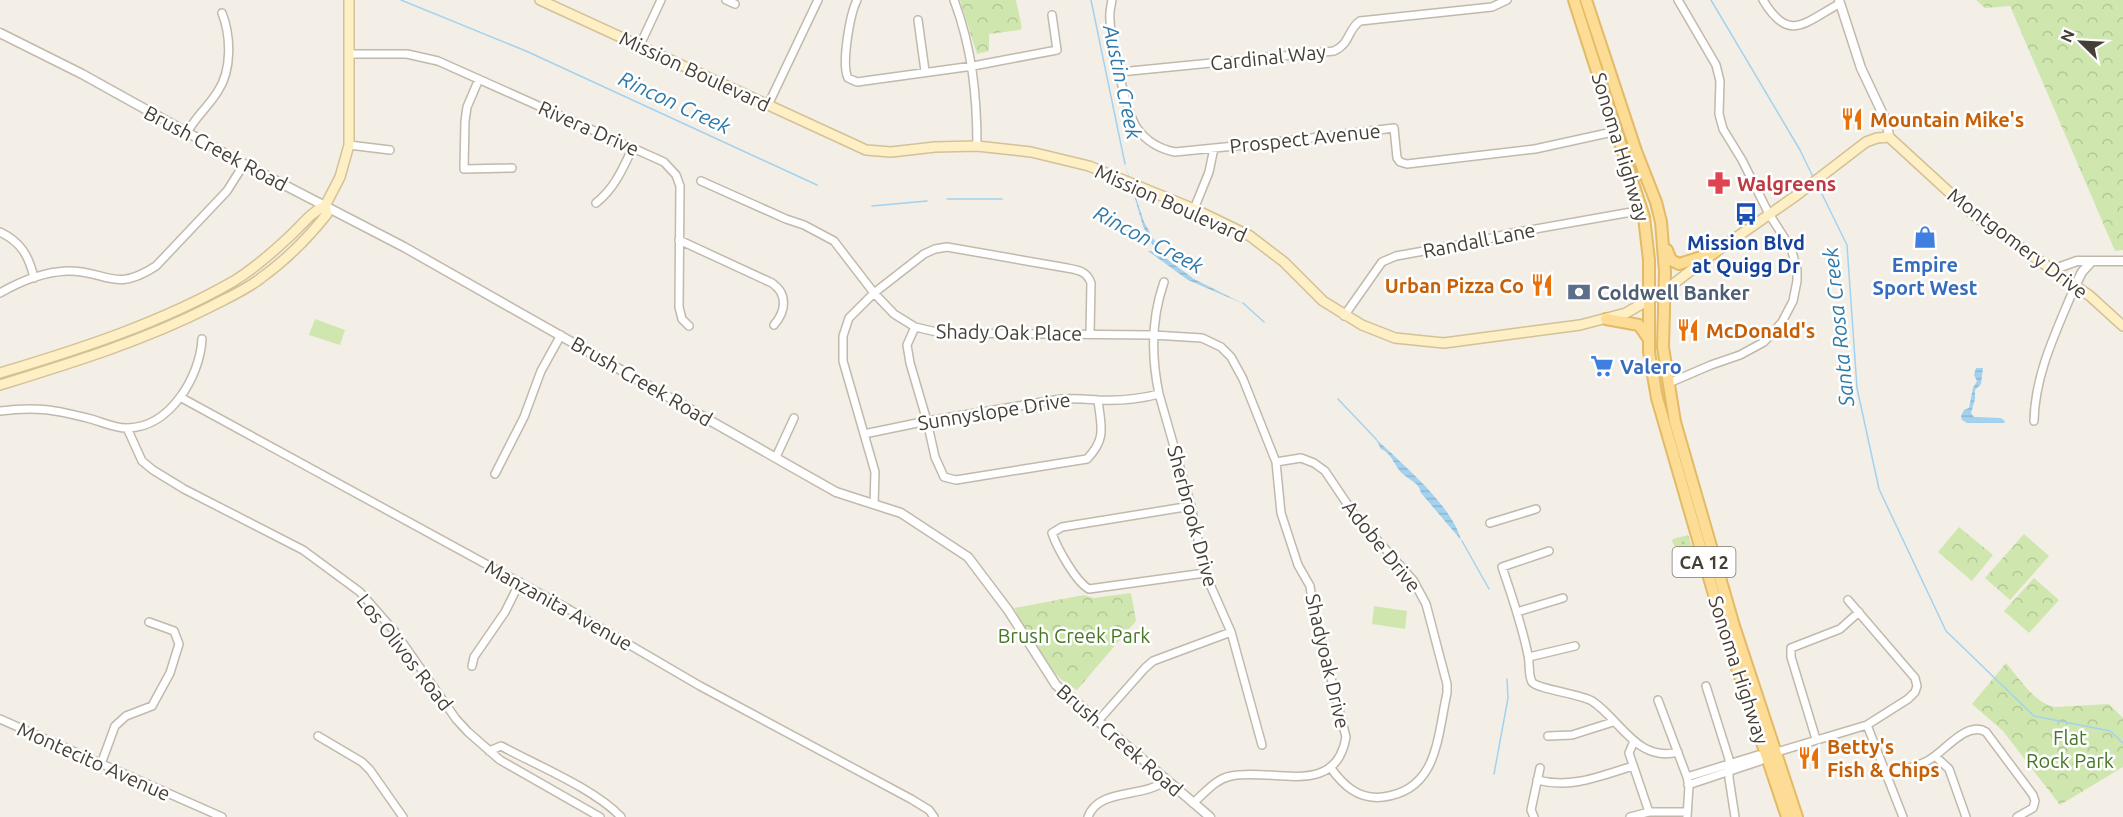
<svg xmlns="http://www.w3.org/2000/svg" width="2123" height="817" viewBox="0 0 2123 817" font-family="Ubuntu,sans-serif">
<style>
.grass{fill:url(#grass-dots)}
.forest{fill:url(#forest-crowns)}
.garden{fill:#cfe7af}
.water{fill:url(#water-rules)}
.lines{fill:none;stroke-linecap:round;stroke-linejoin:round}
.stream{stroke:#a3d2f0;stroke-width:1.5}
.minor-casing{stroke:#c1b9ac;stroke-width:10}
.tertiary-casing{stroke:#c1b9ac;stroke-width:11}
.secondary-casing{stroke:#d3c197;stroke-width:12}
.primary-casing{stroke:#e3ba65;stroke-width:14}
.minor{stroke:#fff;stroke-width:7}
.tertiary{stroke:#fff;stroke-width:8}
.secondary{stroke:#feefc5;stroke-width:9}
.primary{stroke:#fddd95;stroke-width:10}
.labels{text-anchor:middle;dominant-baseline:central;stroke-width:5;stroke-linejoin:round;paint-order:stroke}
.shield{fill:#fff;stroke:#7e7972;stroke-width:1.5}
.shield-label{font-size:18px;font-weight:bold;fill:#463f36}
.street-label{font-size:20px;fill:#463f36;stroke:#fff}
.food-label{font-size:20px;font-weight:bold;fill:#c56008;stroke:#fff;text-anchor:start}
.health-label{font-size:20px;font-weight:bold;fill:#be3a42;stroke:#fff;text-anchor:start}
.transit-label{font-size:20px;font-weight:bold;fill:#164399;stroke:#fff}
.shop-label{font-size:20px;font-weight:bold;fill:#366cbe;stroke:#fff}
.service-label{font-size:20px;font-weight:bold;fill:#4e5e75;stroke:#fff;text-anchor:start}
.park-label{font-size:20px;fill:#497729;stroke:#fff}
.water-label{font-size:21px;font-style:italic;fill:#2e79a9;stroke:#fff}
</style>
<defs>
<pattern id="grass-dots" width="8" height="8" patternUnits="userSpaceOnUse" patternTransform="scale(1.5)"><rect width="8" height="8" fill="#cfe7af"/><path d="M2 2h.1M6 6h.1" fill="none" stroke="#b3c797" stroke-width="1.8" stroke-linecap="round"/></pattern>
<pattern id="forest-crowns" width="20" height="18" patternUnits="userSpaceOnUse" patternTransform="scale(1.5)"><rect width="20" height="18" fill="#cfe7af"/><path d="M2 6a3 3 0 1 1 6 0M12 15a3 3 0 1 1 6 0" fill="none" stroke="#b3c797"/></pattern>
<pattern id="water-rules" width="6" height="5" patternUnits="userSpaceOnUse" patternTransform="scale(1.5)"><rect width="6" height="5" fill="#a3d2f0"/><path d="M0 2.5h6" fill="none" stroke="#8eb5ce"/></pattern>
</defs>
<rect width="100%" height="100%" fill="#f3efe6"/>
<path class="grass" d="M1688,535l9,27 -16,6 -4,-8 12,-5 -2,-8 -11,2 -4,-8 1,-2z"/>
<path class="forest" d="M960,0h56l6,28 -2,2 -31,4v17l-12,3z
M1976,0h147v250l-8,1 -105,-245 -25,2z
M1959,527l34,28 -21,26 -34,-29z
M2024,534l25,22 -39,44 -25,-22z
M2034,578l25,22 -30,33 -25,-22z
M1131,593l5,28 -59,69c-29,-14 -48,-55 -63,-82l70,-13 10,3z
M2006,663c14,16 28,40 49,44l54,-3 14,14v49l-63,38 -57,-74 -31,-27z"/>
<path class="garden" d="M315,319l30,11 -5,15 -31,-10z
M1374,606l33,5 -2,18 -33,-5z"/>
<path class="water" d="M1125,164l19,58 20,35 30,22 50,25 -56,-24 -40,-29 8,1 -13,-26z
M1976,368h7l-2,16 -6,6v9l-4,14 3,4 27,1 4,3 -1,2h-37l-5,-3 -1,-4 3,-6 5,-2 4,-20 4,-7 -3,-6z
M1375,438c26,25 77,67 86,102l-40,-47c-2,-10 -10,-12 -17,-18 -10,-8 -11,-21 -23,-26z"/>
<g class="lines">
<path class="stream" d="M401,0l125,51 291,134
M1091,0l34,164
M1711,0l89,150 14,29
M1818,186l29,59 10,143 22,101 67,142 88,85 76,15 13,12
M947,199h55
M872,206l55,-5
M1243,303l21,19
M1338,399l38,40
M1462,541l27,48
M1494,774l14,-76 -1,-19"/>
<g class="minor-casing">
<path id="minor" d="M726,0l9,4
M857,0c-7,14 -16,64 -9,78l9,4 116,-16 84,-16 -5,-35
M954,0c18,48 23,95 23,146
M1112,0c-1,6 -3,13 -2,19 0,20 16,93 27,109 9,13 23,21 38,24l120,-12 99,-12 3,30 3,4 7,2 128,-15 82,-18
M1763,0c26,44 42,22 76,4
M918,20l7,51
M640,45l21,-45
M350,54h57l31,7 226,101 12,13 4,11 -1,121 3,12 7,7
M1120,72l214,-21c17,-8 13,-21 26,-30l132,-14 15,-7
M479,79l-12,28 -2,14 -1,48 48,-1
M768,105l50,-105
M187,133c8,-16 22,-27 31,-42 14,-21 13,-55 4,-78
M349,145l41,5
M701,181l85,38 18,6 30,16 40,52 20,21 21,13 26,6 212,2 49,3 19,9 10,10 12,22 33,83 5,51 17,52 12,21 3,21 33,130c-10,62 -75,30 -115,39 -16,3 -26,17 -38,27
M596,203c19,-15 27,-35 37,-56
M1194,209l15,-37 5,-24
M0,232c21,10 29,24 34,46
M679,240l93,43c16,11 14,28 2,42
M1164,282c-13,37 -13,74 -5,112l32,112 14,67 26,59 31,113
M0,293c19,-11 44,-21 67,-22 40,-1 46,23 89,-5l71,-75 17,-27
M1344,316l38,-54 14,-6 84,-15 27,-7 136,-24
M915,327l-8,18 3,18 17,58 8,36 9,20 12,3 131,-21c20,-21 14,-32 11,-59
M1669,383l42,-18 29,-10 24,-13 18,-20 11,-21 4,-20v-11l-6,-22 -22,-34 -27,-54 -19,-31 -4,-15 1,-33 -4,-16 -38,-65
M180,397l390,213 130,76 211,113 18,11 5,7
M0,411c37,-5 56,-1 91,8 11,3 26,10 37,9 42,-1 72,-51 74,-89
M2034,421c1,-48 23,-91 41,-135
M127,428l15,33 11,9 31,19 119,61 57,42 35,40 61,87 12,13 32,28 100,57
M864,434l63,-13 134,-22c13,-1 24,0 37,1 21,1 42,-1 61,-6
M776,457l18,-39
M1276,462l25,-4 13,5 11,8 29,43 59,66 13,24 21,80v9c-10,45 -9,97 -64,104 -25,3 -40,-12 -53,-30
M495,474l29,-57 17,-46 20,-36
M874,504l1,-32 -32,-111v-25l6,-18 25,-25 50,-39 11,-5 12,-2 120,21c11,2 20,3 24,15l-1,51
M1191,506l-129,21 -10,6c5,15 24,49 37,56l116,-16
M1490,523l46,-14
M1549,551l-47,16c10,29 20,58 26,88 2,8 0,20 4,27 5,7 48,12 60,19 28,18 45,62 86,51
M1517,612l46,-14
M1529,657l46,-11
M472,666l2,-9 31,-45 15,-30
M1706,686l23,73v19l6,39
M1658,700l29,77 2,9 -2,31
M0,719l222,98
M1098,721l47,-53 8,-7 78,-29
M1867,725l36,92
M318,736l44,26 8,8 33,47
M1548,736l24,-1 41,-13
M1816,739l-25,-82v-9l49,-19 19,-17
M1634,741l-5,12 20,59
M489,751l12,-5c35,19 94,43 120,71
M1777,752l90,-27 41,-26 7,-7 2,-6 -2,-8 -67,-78
M1935,756l14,13 17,48
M101,764l14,-38 11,-10 26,-10 18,-33 9,-29 -5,-13 -25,-9
M1887,774c14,-4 30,-7 42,-14 15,-8 38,-40 57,-28l47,63 2,6 -2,7 -16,9
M1687,777l71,-22 9,1
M1537,780c34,9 63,-4 96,-14
M1688,785l72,-24 7,-5
M1088,817c11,-30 56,-18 78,-37
M1534,817l-3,-7 9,-42
M1630,817l19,-5h37"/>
</g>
<g class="tertiary-casing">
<path id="tertiary" d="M1839,0l22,68 26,55 2,14
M0,33l82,41 162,90 160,83 432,245 65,21 67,44 40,53 48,75 154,132
M2052,270l25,-9h46
M2075,286l7,-14 9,-10"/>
</g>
<g class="secondary-casing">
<path id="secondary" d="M540,0l326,150 25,2 44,-5 42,-1 54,6 58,14 105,43 56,27 34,26 39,39 39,24 33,13 49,5 136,-18 46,-12 38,-22 50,-38 83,-58 69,-53 11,-4 12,-1 85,78 116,81 33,30
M325,206l15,-29 9,-32v-145
M0,373c80,-24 161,-50 234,-92 21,-13 39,-29 57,-46 12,-11 20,-23 34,-29
M0,385c71,-22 143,-44 210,-78 17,-9 36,-17 51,-29 25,-18 47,-40 66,-64l-2,-8"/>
</g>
<g class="primary-casing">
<path id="primary" d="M1574,0l70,217 5,43v92l8,46 67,231 63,188
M1586,0l50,151 20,51 5,20 4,50 -2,75 12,75 59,204 63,191
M1667,250l4,10 8,4 35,-11
M1606,319l33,6 9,13"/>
</g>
<use href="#minor" class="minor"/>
<use href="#tertiary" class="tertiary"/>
<use href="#secondary" class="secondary"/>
<use href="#primary" class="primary"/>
</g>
<defs>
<g id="restaurant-bare" transform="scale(1.8)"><path d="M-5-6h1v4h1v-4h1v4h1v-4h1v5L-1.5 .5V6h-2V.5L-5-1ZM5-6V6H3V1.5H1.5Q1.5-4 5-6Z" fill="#e8710a" stroke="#fff" stroke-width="2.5" paint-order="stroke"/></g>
<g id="pharmacy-bare" transform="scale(1.8)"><path d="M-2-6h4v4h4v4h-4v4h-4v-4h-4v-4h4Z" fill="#e0444e" stroke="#fff" stroke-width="2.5" paint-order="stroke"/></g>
<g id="bus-bare" transform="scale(1.8)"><path d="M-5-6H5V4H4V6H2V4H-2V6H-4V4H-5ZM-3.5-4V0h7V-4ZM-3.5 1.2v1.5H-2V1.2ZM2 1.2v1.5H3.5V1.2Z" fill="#1a4fb4" stroke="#fff" stroke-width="2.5" paint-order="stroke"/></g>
<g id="shop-bare" transform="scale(1.8)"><path d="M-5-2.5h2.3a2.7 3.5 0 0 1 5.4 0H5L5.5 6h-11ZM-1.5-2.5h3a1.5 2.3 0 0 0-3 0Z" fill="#3f7fe0" stroke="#fff" stroke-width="2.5" paint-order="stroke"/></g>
<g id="bank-bare" transform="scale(1.8)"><path d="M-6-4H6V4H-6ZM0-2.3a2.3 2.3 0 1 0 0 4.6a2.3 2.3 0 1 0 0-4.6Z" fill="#5c6f8a" stroke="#fff" stroke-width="2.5" paint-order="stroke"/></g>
<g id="supermarket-bare" transform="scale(1.8)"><path d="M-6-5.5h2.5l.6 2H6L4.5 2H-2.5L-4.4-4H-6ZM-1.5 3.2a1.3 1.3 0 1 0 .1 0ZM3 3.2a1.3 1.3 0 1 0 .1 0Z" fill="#3f7fe0" stroke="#fff" stroke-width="2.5" paint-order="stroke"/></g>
</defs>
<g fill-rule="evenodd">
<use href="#restaurant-bare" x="1852" y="119"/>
<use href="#pharmacy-bare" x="1719" y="183"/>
<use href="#bus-bare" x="1746" y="214"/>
<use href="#shop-bare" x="1925" y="237"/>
<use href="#restaurant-bare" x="1542" y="285"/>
<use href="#bank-bare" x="1579" y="292"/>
<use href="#restaurant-bare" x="1688" y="330"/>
<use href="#supermarket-bare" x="1602" y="366"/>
<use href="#restaurant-bare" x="1809" y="758"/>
</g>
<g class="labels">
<rect class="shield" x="1672.5" y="547" width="63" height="30" rx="4.5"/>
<g class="shield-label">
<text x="1704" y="562">CA 12</text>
</g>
<g class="street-label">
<text transform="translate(1268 57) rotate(-6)">Cardinal Way</text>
<text transform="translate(695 71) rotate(25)">Mission Boulevard</text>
<text transform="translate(589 128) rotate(24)">Rivera Drive</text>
<text transform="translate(1305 138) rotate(-6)">Prospect Avenue</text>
<text transform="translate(1621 147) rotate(73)">Sonoma Highway</text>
<text transform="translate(216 148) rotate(28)">Brush Creek Road</text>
<text transform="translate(1171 203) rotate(24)">Mission Boulevard</text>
<text transform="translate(1479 240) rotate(-11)">Randall Lane</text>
<text transform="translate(2018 243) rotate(37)">Montgomery Drive</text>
<text transform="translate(1009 332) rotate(1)">Shady Oak Place</text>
<text transform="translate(642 381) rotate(30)">Brush Creek Road</text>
<text transform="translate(994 411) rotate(-9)">Sunnyslope Drive</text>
<text transform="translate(1193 516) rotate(75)">Sherbrook Drive</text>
<text transform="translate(1382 546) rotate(51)">Adobe Drive</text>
<text transform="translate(559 605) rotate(29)">Manzanita Avenue</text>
<text transform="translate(405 652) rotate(52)">Los Olivos Road</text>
<text transform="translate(1328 661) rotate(77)">Shadyoak Drive</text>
<text transform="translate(1739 670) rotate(72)">Sonoma Highway</text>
<text transform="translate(1120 740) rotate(41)">Brush Creek Road</text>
<text transform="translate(94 761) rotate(24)">Montecito Avenue</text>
</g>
<g class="food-label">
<text x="1870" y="119">Mountain Mike's</text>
<text x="1524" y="285" text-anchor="end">Urban Pizza Co</text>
<text x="1706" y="330">McDonald's</text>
<text x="1827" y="746">Betty's<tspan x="1827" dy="23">Fish &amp; Chips</tspan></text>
</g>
<g class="health-label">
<text x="1737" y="183">Walgreens</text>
</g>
<g class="transit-label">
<text x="1746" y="242">Mission Blvd<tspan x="1746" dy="23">at Quigg Dr</tspan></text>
</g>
<g class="shop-label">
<text x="1925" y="264">Empire<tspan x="1925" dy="23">Sport West</tspan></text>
<text x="1620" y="366" text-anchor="start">Valero</text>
</g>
<g class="service-label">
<text x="1597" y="292">Coldwell Banker</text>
</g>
<g class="park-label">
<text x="1074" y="635">Brush Creek Park</text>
<text x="2070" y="737">Flat<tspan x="2070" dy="23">Rock Park</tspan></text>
</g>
<g class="water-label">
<text transform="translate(1123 82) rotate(78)">Austin Creek</text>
<text transform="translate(675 102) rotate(25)">Rincon Creek</text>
<text transform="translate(1149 239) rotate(28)">Rincon Creek</text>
<text transform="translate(1838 327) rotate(-96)">Santa Rosa Creek</text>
</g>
</g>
<g transform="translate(2081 42) rotate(294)" stroke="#ffffff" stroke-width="4.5" paint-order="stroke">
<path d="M0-4.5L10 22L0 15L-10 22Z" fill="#463f36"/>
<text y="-9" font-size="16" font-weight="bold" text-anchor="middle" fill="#463f36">N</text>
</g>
</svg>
